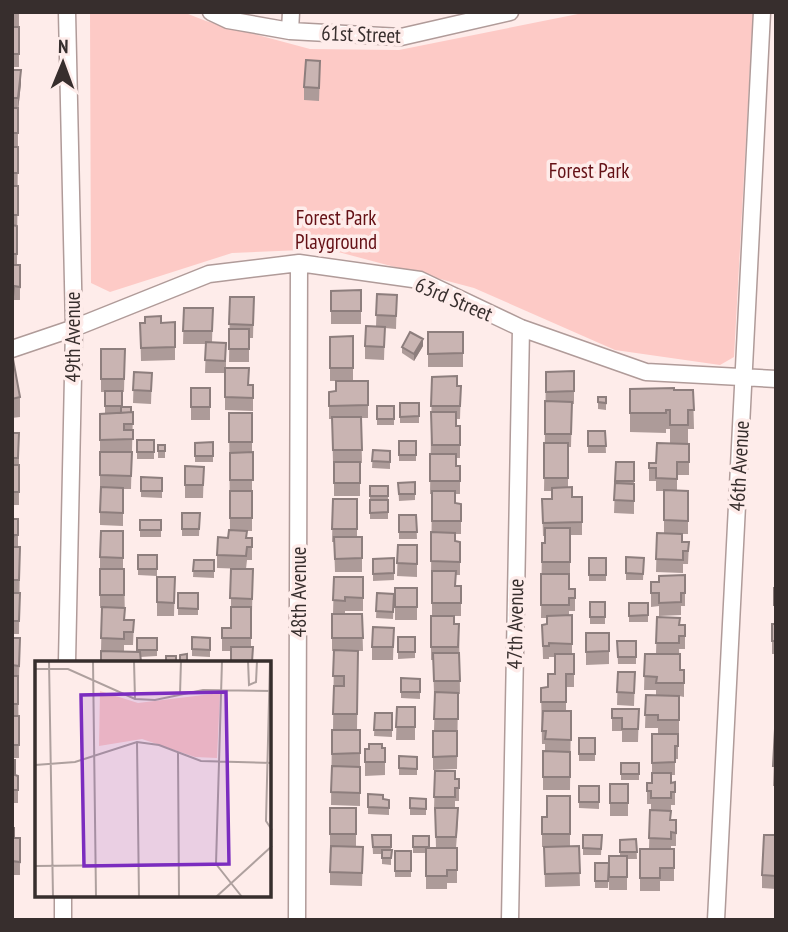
<svg xmlns="http://www.w3.org/2000/svg" width="788" height="932" viewBox="0 0 788 932" font-family="'PT Sans Narrow',sans-serif">
<style>
.green{fill:#fdcac6}
.lines{fill:none;stroke-linecap:round;stroke-linejoin:round}
.minor-casing{stroke:#b09b99;stroke-width:19}
.minor{stroke:#fff;stroke-width:16}
.wall{fill:#ad9b99}
.shaded-wall{fill:#8d7e7d}
.building{fill:#c9b4b2;stroke:#8d7e7d;stroke-width:2}
.labels{text-anchor:middle;dominant-baseline:central;stroke-width:7;stroke-linejoin:round;paint-order:stroke}
.street-label{font-size:21px;fill:#372e2d;stroke:#feecea}
.park-label{font-size:21px;fill:#641116;stroke:#feecea}
.inset-road{fill:none;stroke:#aea09e;stroke-width:2}
.view{fill:#7b2cbf;fill-opacity:0.15;stroke:#7b2cbf;stroke-width:3.5}
.inset-edge{fill:none;stroke:#372e2d;stroke-width:3.5}
</style>
<rect width="100%" height="100%" fill="#feecea"/>
<path class="green" d="M90,12h93l23,9 104,28 89,1 189,-38h165l-19,345 -14,8 -105,-15 -141,-62 -147,-39 -95,4 -122,39 -19,-9z"/>
<g class="lines">
<g class="minor-casing">
<path id="minor" d="M67,12l7,316 -7,334
M211,12l17,8 62,11 111,6 109,-25
M290,31l1,-19
M12,349l62,-21 135,-54 90,-11 121,17 101,48 125,44 130,7
M63,920v-25
M297,920l2,-657
M510,920l11,-592
M716,920l46,-908"/>
</g>
<use href="#minor" class="minor"/>
</g>
<path class="wall" d="M12,12h7v14h-7z
M12,27h7v40h-7z
M12,70l9,13 -3,28v35h-6z
M320,74l-1,27 -15,-1v-13z
M12,147h6l-1,118h3v35h-6l-1,10h-1z
M361,290v34h-30v-33z
M377,294l20,1 -1,34 -11,-1 -1,32 -19,-1v-13l11,-19z
M230,297h24l-1,41h-4v24h-20z
M184,308h29l-1,34 14,1v25l23,17h4v26l-28,-1v-37h-20l1,-29h-23z
M175,322v38l-34,1 -1,-38z
M428,332h35v35h-35z
M353,336v45h15v37h-7l1,45h-2v33h-26v-33h-1l-1,-44h-3v-27l7,-1v-10h-6v-44z
M423,346l-9,15 -12,-8v-6z
M101,349h24l-1,43h-2v15l11,5 -2,77h-8v37l-23,-1v-111l19,-1h-14v-21h-4z
M12,359l8,38v20l-8,1z
M574,371v33h-2l-1,43h-3v40l4,10h10v38h-12v40h-1v14l6,9v13h-6v4h3v39h2v33h-8v24h5l-1,79h-27v-39h2v-7h-3l-1,-56 7,-1 7,-13v-17h-6v2h-6l-1,-34 5,-1v-6h-6l1,-75h3v-7h-2l-1,-37h10v-8h-8l2,-119z
M134,372l18,1 -1,31 -18,-1z
M432,377l25,9h4l-1,33h-4v7h4v32h-4v8h4v28h-5v9l6,1v30h-6v7l5,21v13h-4v11h5v30h-29v-42h-1l1,-80h-2z
M191,388h19v32h-19z
M630,389l63,1 1,39h-6v15h1v31h-12v16h11v43h-6v8h7l-1,22h-5v9l-27,-1 1,-39h7v-42h-8v-10h-7v-13l7,-5 14,-19v-15h-4v4l-36,-1z
M598,397h8v13l-8,-1z
M400,403h19v20h-19z
M377,406h17v19h-17z
M229,413h23v118h-5v7h5v22h-5l-1,9h7l-1,43h-1v35l-20,4h-9v-23h9v-59h15l-29,-1v-13l11,-17 2,-8z
M588,431h17l1,22h-18z
M12,433h7v72h-6v14h5v28h2l-1,87h-7z
M137,440h17v19h-17z
M399,441h17v20h-17z
M213,442v20h-18v-19z
M158,445h7v13h-7z
M373,450l17,1v18l-18,-1z
M616,462h18v52l-20,-1z
M185,466l19,1 -1,31h-18z
M141,477l21,1v20l-21,-1z
M415,482v18l-16,1 -1,-18z
M370,486h18v33h-18z
M333,499h24v38h5v35h-27l-1,-30h-2z
M182,513h18l-1,23h-17z
M399,515h17l1,24h-18z
M140,520h21v17h-21z
M123,531v38h1l1,51h9l-1,25h-9v6l13,1v-14h20v18l-17,1 -39,-6 1,-43h-2v-51z
M398,545h19v32l-20,-1z
M138,555h19v21l-19,-1z
M626,557l18,1 -1,22h-17z
M394,558v22l-21,1v-22z
M589,558h17v23h-17z
M194,560h20v18l-21,-1z
M685,575v31h-4v9l-22,1v-10l-8,1v-25h8z
M157,577h18l-1,39h-17z
M334,577h29v34h-18v3h-12z
M395,588h22v32h-22z
M774,588h2v30h-2z
M178,593h20v22h-20z
M377,593l17,1 -1,25 -17,-1z
M590,602h15v22h-15z
M629,603h19v19h-19z
M332,614h30l1,37h-5l-1,79h3v76l-29,-1 1,-75h1l1,-79h-2z
M431,616l23,8h5l1,70h-2l-1,75 -24,1v-39h1l1,-37h-1l-1,-34h-2z
M657,617l22,8h6v24h-6l1,21 4,13v14l-5,-1v37h-21v-5h-13l1,-33h10v-5h-12l1,-36h11z
M772,624h4v30h-4z
M394,628l-1,32h-21v-13z
M586,633h23v31l-23,1z
M192,637l18,1v19l-18,-1z
M398,637h17v21l-17,1z
M12,638h8l-1,41h-1l1,79h-7z
M617,641h19v23h-18z
M618,672h17l-1,34 -17,-1z
M401,678l19,1v20l-19,-1z
M776,704v82h-3z
M397,707h18v33h-19z
M612,709h27l-1,33h-16v-11h-10z
M375,713h17v24l-18,-1z
M652,734h26v25h-3v16h-4v8l4,-1v23h-4v6h-7l7,9h5v26h-5v3h3v32h-14v10h-20v-42h9l1,-39 1,1v-7h-4v-21h5z
M579,738h16v23h-16z
M385,748v27l-20,1v-27z
M399,756l18,1v18h-18z
M12,760l3,15 3,1v27h-5v25l1,10h6v37h-8z
M621,763h18v17h-18z
M435,771l20,8h4v22h-4v7l3,13 -2,27h1v35h-10v6h-21v-36h-13v-17h16v12h7l-1,-38h-1z
M610,784h18v32h-18z
M579,786h20v23l-20,-1z
M570,796v50h9l1,40 -35,1 -1,-40h-2v-30h5z
M410,798l16,1v16h-16z
M383,799l6,1v15l-21,-1v-7z
M330,808h26v39h7l-1,39 -32,-1z
M372,835h19v30l-9,-1v-10h-9z
M583,835h19l-1,20h-18z
M776,835v54l-14,-1v-13z
M636,839l1,20h-10v31h-18v-34h11v-16z
M395,851h16v26h-16z
M595,863h14l-1,25h-13z"/>
<path class="shaded-wall" d="M21,70v13l-3,28v-13z
M423,339v7l-9,15v-7z"/>
<path class="building" d="M12,27h7v27h-7z
M306,60l14,1 -1,27 -15,-1z
M12,70h9l-3,28h-6z
M12,108h6v25h-6z
M12,147h6v26h-6z
M12,186h6v29h-6z
M12,225l5,1v28h-5z
M12,265h8v22l-6,-1 -1,11h-1z
M361,290v21h-30v-20z
M377,294l20,1 -1,21 -20,-1z
M230,297h24l-1,28 -24,-1z
M184,308h29l-1,23h-29z
M161,316v7l14,-1v25l-34,1 -1,-25h5v-6z
M366,326l19,1 -1,20 -19,-1z
M229,329h20v20h-20z
M410,332l13,7 -9,15 -12,-7z
M428,332h35v21l-35,1z
M353,336v32h-23v-31z
M206,342l20,1 -1,18 -20,-1z
M101,349h24l-1,30h-23z
M12,359h1l7,38 -8,2z
M225,368h24l-1,17h5v13l-28,-1z
M574,371v20l-28,1v-20z
M134,372l18,1 -1,18 -18,-1z
M457,376v10h4l-1,20h-29l1,-29z
M336,381h32v24l-39,1v-14l7,-1z
M191,388h19v19h-19z
M674,388v2h19l1,20h-6v15h-18v-15h-4v3h-36v-24z
M105,391h17v15h-17z
M598,397h8v6l-8,-1z
M545,401l27,1 -1,32h-26z
M400,403h19v13l-19,1z
M377,406h17v13h-17z
M121,407h10v5l-10,1z
M133,412v12h-9v6h9v9l-33,1v-26z
M431,412h25v14h4v19h-28z
M229,413h23v29h-23z
M332,417h29l1,33h-29z
M588,431h17l1,15h-18z
M12,433h7l-1,25h-6z
M137,440h17v12h-17z
M399,441h17v14h-17z
M213,442v14h-18v-13z
M544,443h24v35h-24z
M657,443l32,1v18h-12v17l-21,-1v-10h-7v-5h7z
M158,445h7v6h-7z
M373,450l17,1v11l-18,-1z
M100,452h32l-1,24 -31,-1z
M253,452v28h-23v-27z
M430,454h26v12h4v15h-30z
M334,462h26v21h-26z
M616,462h18v19h-19z
M12,465h7v27h-7z
M185,466l19,1 -1,18h-18z
M141,477l21,1v13h-21z
M415,482v12h-16l-1,-11z
M615,483l19,1v17l-20,-1z
M370,486h18v10h-18z
M101,487l22,1v25l-23,-1z
M572,487v10h10v25l-39,1 -1,-24h10v-11z
M664,490l24,1v30l-24,-1z
M230,491h22v27h-22z
M432,491h23v12l6,1v17h-29z
M333,499h24v30h-25z
M370,500h18v12l-18,1z
M12,504l1,15h5v16h-4l-1,3h-1z
M182,513h18l-1,16h-17z
M399,515h17l1,17h-18z
M140,520h21v10h-21z
M545,528h25v34h-28v-19h3z
M229,530l18,1 -1,7h6v9h-5l-1,9 -29,-1 1,-18 10,1z
M101,531h22v27l-23,-1z
M431,532l24,1v8l5,1v20l-29,-1z
M657,533l25,1v8h7l-1,9h-5v9l-27,-1z
M334,537h28v21l-27,1z
M398,545h19v19l-20,-1z
M12,547h8l-1,33h-7z
M138,555h19v14h-19z
M626,557l18,1 -1,16 -17,-1z
M394,558v15l-21,1v-15z
M589,558h17v17h-17z
M194,560h20v11h-21z
M100,569h24v26h-24z
M231,569h22l-1,30 -22,-1z
M432,571h24l-1,15h6v17h-29z
M541,574h28v15h6v9h-6v7h-28z
M685,575v18h-4v9l-22,1v-10h-8v-11h8v-6z
M157,577h18l-1,26 -17,-1z
M334,577h29v21l-18,-1v4l-12,-1z
M395,588h22v19h-22z
M774,588h2v17h-2z
M12,593h8l-1,28h-7z
M178,593h20v16l-20,-1z
M377,593l17,1 -1,18 -17,-1z
M590,602h15v15h-15z
M629,603h19v12l-19,1z
M102,607l23,1 -1,12h10l-1,12h-9v7l-23,-1z
M231,607h20v31h-29v-10h9z
M332,614h30l1,24h-31z
M572,615v29l-23,-1v3h-6l-1,-21 5,-1v-8z
M431,616h23v8h5l-1,23h-27z
M657,617l23,1 -1,7h6v11h-6v7h-23z
M772,624h4v17h-4z
M373,627l21,1 -1,19h-21z
M586,633h23v18l-23,1z
M192,637l18,1v12l-18,-1z
M398,637h17v15h-17z
M12,638h8l-1,28 -7,-1z
M137,638h20v12h-20z
M617,641h19v16h-18z
M231,647h22l-1,15h-21z
M334,650l24,1 -1,63h-24l1,-28h10v-10h-11z
M101,651l39,1 1,10h-40z
M433,653h26l1,28h-26z
M187,654v7h-7v-6z
M555,654h19v20h-8v28h-25v-14l7,-1v-13h7z
M645,654h35v16h4v13h-28l1,-6 -13,-1z
M166,656h10v5h-10z
M618,672h17l-1,21 -17,-1z
M12,676h6v28h-6z
M401,678l19,1v13h-19z
M435,692l23,1v26h-24z
M646,695l33,1v24h-21v-5h-13z
M397,707h18v20h-19z
M612,709h27l-1,20h-16v-11h-10z
M543,711h28v29l-26,-1 1,-8h-4z
M375,713h17v17h-18z
M12,716h7v29h-7z
M775,729h1v37h-3z
M332,730h28v23l-28,1z
M433,731h24v25l-24,1z
M652,734h26v12h-3v16l-23,1z
M579,738h16v16h-16z
M369,744h13v4h3v14h-20v-13h4z
M543,751l27,1v25h-27z
M399,756l18,1v12l-18,-1z
M12,760h3v15l3,1v14h-5v5z
M621,763h18v11h-18z
M332,766l28,1v26l-29,-1z
M435,771h20v8h4v9h-4v9h-21z
M652,773h19v10l4,-1v10h-4v6h-20v-7h-4v-8h5z
M610,784h18v19h-18z
M579,786h20v16h-20z
M368,794l15,1v4l6,1v8l-21,-1z
M547,796h23v38h-28v-17h5z
M410,798l16,1v10l-16,-1z
M12,804h1v18h-1z
M330,808h26v26h-26z
M435,808h23l-2,29h-20z
M650,810l21,1 -1,9h6v13l-5,-1v7l-22,-1z
M12,828h2v10h6v24l-8,-1z
M372,835h19v12h-18z
M583,835h19l-1,14 -18,-1z
M764,835h12v41l-14,-1z
M413,836h16v11h-16z
M636,839l1,13h-17v-12z
M331,846l32,1 -1,26 -32,-1z
M579,846l1,27 -35,1 -1,-27z
M426,848h31v22h-10v6h-21z
M640,849h34v19h-14v10h-20z
M382,850h10l-1,8h-9z
M395,851h16v20h-16z
M609,856h18v21h-18z
M595,863h14l-1,18h-13z"/>
<g class="labels">
<g class="street-label">
<text transform="translate(361 34) rotate(2)">61st Street</text>
<text transform="translate(454 299) rotate(23)">63rd Street</text>
<text transform="translate(72 337) rotate(-90)">49th Avenue</text>
<text transform="translate(739 466) rotate(-87)">46th Avenue</text>
<text transform="translate(298 592) rotate(-90)">48th Avenue</text>
<text transform="translate(515 624) rotate(-89)">47th Avenue</text>
</g>
<g class="park-label">
<text x="589" y="170">Forest Park</text>
<text x="336" y="217">Forest Park<tspan x="336" dy="24">Playground</tspan></text>
</g>
</g>
<g transform="translate(35 661)">
<rect width="236" height="236" fill="#feecea"/>
<path d="M65,30l38,12 82,-10 -3,65 -22,-1 -53,-18 -43,7z" fill="#fdcac6"/>
<path class="inset-road" d="M14,0l4,236M58,0l3,236M99,0l1,38M187,0l-6,203 26,33M213,0l1,24 7,-3 1,-21M235,0l-4,160 6,9M0,8h33l67,30 20,1 48,-10 69,1M145,33l1,-33M102,81l2,155M143,92l1,144M0,104l40,-3 62,-20 22,3 42,16 71,2M0,205l181,-2M181,236l56,-51"/>
<path class="view" d="M191,31l3,172 -145,2 -3,-171z"/>
<rect width="236" height="236" class="inset-edge"/>
</g>
<rect width="788" height="932" fill="none" stroke="#372e2d" stroke-width="28"/>
<g transform="translate(63 63) rotate(1)" stroke="#feecea" stroke-width="5" paint-order="stroke">
<path d="M0-5L12 26L0 18L-12 26Z" fill="#372e2d"/>
<text y="-10" font-size="19" font-weight="bold" text-anchor="middle" fill="#372e2d">N</text>
</g>
</svg>
